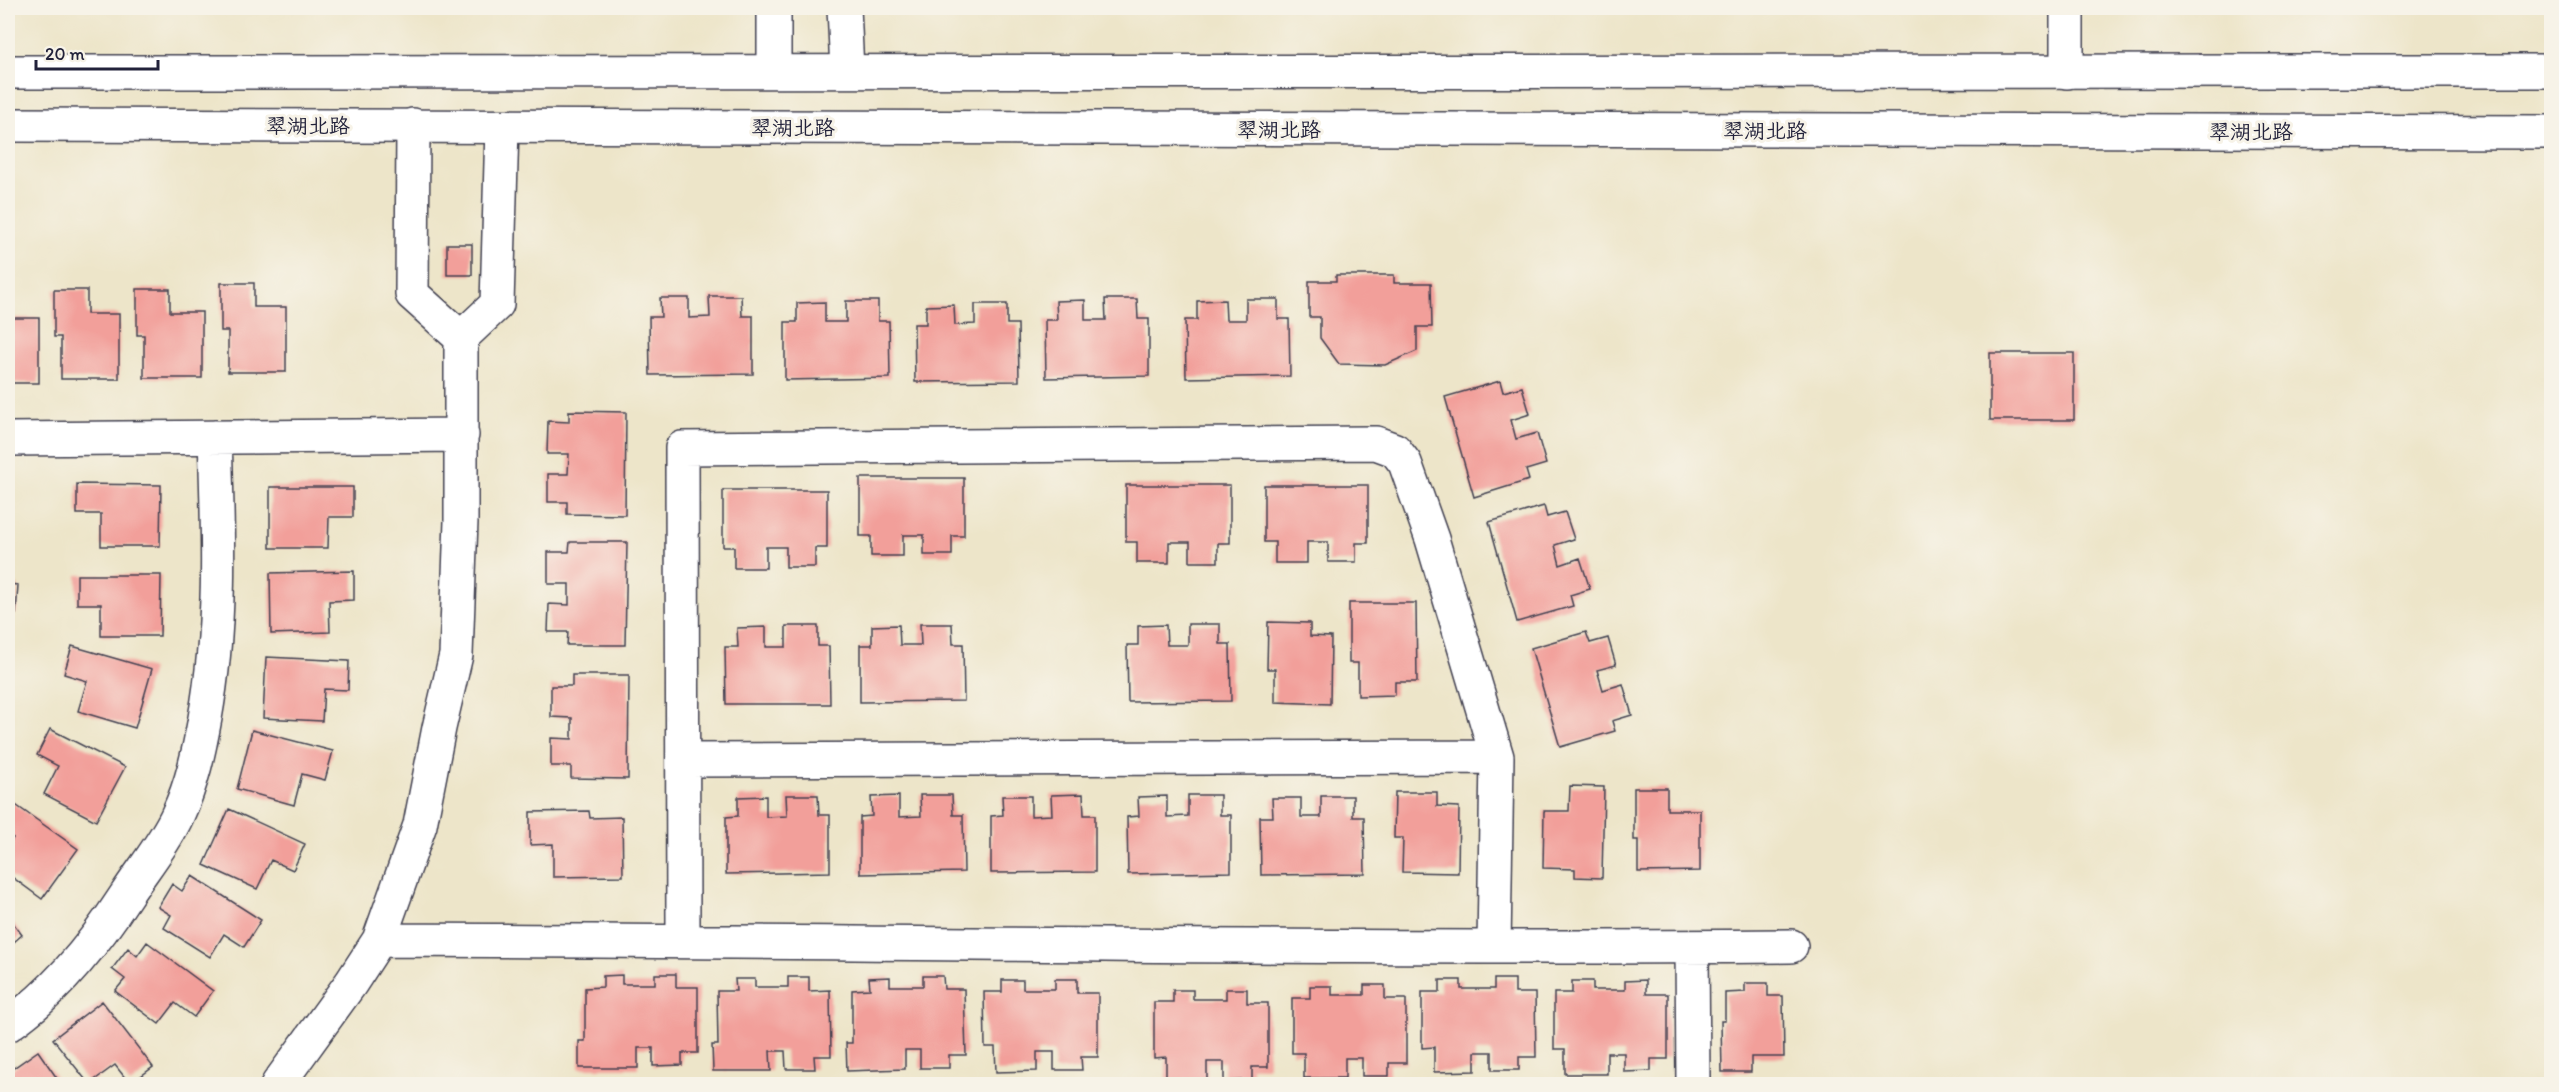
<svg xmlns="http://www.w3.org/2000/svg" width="2559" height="1092" viewBox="0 0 2559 1092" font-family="Itim,'LXGW WenKai TC',sans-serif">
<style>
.building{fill:#f29f9a}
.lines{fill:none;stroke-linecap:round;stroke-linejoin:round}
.minor-casing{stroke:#403f50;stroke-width:36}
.tertiary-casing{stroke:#403f50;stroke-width:36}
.minor{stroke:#fff;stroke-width:33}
.tertiary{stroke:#fff;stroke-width:33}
.labels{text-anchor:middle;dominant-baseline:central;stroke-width:6;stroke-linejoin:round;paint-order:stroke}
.street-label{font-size:21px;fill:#22223b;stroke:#f7f3e8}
</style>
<rect width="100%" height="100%" fill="#f7f3e8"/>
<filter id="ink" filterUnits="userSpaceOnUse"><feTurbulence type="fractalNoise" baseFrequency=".0167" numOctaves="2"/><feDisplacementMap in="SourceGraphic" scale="12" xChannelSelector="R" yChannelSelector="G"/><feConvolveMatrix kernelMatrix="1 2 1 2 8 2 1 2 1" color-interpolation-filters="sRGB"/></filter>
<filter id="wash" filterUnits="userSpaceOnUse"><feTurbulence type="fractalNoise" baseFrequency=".008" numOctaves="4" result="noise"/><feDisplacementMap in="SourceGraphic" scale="24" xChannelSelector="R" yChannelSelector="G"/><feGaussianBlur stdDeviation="1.35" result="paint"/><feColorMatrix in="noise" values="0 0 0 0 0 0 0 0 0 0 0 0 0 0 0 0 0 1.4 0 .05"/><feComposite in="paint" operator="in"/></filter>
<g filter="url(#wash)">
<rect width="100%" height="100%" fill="#ede5c9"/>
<g id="blocks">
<path class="building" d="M447,244h25v31h-25z
M1336,275h58v8h37l1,44h-15v24l-32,14 -46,-1 -19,-26v-21h-11v-36h27z
M221,283h33v24h32v65h-58v-41h-7z
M137,289h33v23h32v66h-58v-43h-7z
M54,290h33v24h32v65h-58v-42h-7z
M709,296h32l1,20h11v58l-103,1 -1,-58h12l-1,-19h29v20l21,-1z
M1105,299h32l1,20h11v57l-103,2 -1,-58h12l-1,-19 29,-1v20h21z
M1246,299h32v20h11l1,57 -104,2 -1,-58h12v-19l28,-1 1,20h20z
M846,301h32v20h11l1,57 -105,2v-58h12v-19l28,-1v20h21z
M975,304h32v20h11l1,57 -104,1 -1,-58h12v-18l28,-1 1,20 20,-1z
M8,318h31v65h-31z
M1990,353h84v67h-84z
M1500,381l3,11 19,-5 8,27 -19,6 5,19 21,-6 9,31 -20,6 3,10 -55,17 -29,-100z
M569,411l57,1 -1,103 -58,-1v-12h-19v-28h20l1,-20h-22l1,-33 21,1z
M860,478h104v58h-12v19h-28v-20h-21v21h-32v-20h-11z
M77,484l84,1 -1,61h-59v-32h-24z
M1126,485h104v58h-12v19h-28v-20h-21v21h-32v-21h-11z
M1264,485h104v58h-12v19h-28v-20h-21v21h-32v-21h-11z
M270,487h83v30h-24l-1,31h-58z
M723,490h104v58h-12v19h-29v-20h-20v21h-32v-21h-11z
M8,495h3v29h-3z
M1544,506l3,11 18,-5 9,27 -19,6 5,20 20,-7 10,31 -20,6 3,11 -56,16 -28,-100z
M570,542h57l-2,103h-58l1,-13h-20l1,-28 20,1v-21h-21v-32h21z
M354,571v29l-25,1 1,31 -59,2 -1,-61z
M77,575h84l-1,61h-59v-32h-24z
M8,584l10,1 -2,29h-8z
M1349,603h67l1,79h-22v13l-37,1v-33h-9z
M1268,622l42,1v13l21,1 -1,67 -55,-2v-33h-8z
M920,624h32l1,20h10l1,57 -104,1v-57h12v-19l27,-1 1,20h21z
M1188,624h32v20h10l1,57 -103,1 -1,-57h11v-19l28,-1 1,20h21z
M786,626h32v20h11l1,58h-104l-1,-57h13l-1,-19 29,-1v20h20z
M1586,632l4,11 18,-5 8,27 -19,5 6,20 20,-6 9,31 -20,6 3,10 -55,16 -29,-99z
M72,646l80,23 -17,59 -57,-17 9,-30 -23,-7z
M266,657l83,4 -1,29 -24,-1 -2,32 -59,-3z
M572,675h57l-1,104 -57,-1v-12h-20v-28l21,1v-21l-21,-1v-31h21z
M50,729l75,38 -29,54 -52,-27 14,-28 -21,-11z
M252,730l81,21 -8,29 -23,-6 -8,31 -57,-16z
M1570,786l34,1 -2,91 -27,-1v-8l-32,-1 1,-57h25z
M1634,788h33v22h33v61l-62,1v-32h-4z
M1395,792h42v14l22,1 -1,66 -56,-1 1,-34h-9z
M1083,794l1,21h11v57l-104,1v-57l12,-1 -1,-19h29v20l21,-1 -1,-20z
M786,795h32l1,20h11v57l-104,2v-57l12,-1v-19l28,-1v21l21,-1z
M920,795h32l1,20h10l1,57 -104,2v-57l12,-1 -1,-19 28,-1v21l22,-1z
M1188,795h32v20h11v57l-103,2 -1,-57 12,-1 -1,-19 29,-1v21l21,-1z
M1321,796h32v21h11l1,57 -104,1 -1,-58h13l-1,-19h29v19h20z
M10,801l68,48 -36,50 -34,-25v-28l5,-8 -5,-4v-30z
M229,809l76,35 -12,26 -22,-10 -14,29 -53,-24z
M589,811l1,7 32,-1 1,59 -70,1v-33l-23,1v-33z
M192,876l69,44 -17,27 -20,-13 -14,23 -46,-29 7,-13 -13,-8 14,-23 10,7z
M8,916l14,19 -14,12z
M147,942l66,49 -19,26 -19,-14 -16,21 -44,-33 10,-12 -13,-10 16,-21 9,8z
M655,974h21v13h22v66h-16v12l-29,1v-18h-15v20h-59v-27h6v-53l18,-1v-11l19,-1v9h33z
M923,976h20l1,13h20l2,66h-17v13h-29v-18h-15v19l-58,2 -1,-28h6v-53l18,-1 -1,-11 21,-1v9h33z
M788,977h21v14l21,-1 1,66h-17l1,13h-29l-1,-18h-15l1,20h-58l-1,-26h6l-1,-54h19l-1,-12h20v8h33z
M1055,979h22v14h21v64h-17l1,13h-28v-18h-17v19l-41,1 -1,-25h-10l-1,-55h18v-12h21v9h32z
M1494,979h21v14h20l1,64h-17v13h-27v-18h-17v19l-41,1v-25l-12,1v-56h18v-12h21v9h33z
M1646,980v14h22v65h-17v12l-27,1v-19h-17v21h-42v-25h-11v-56h18v-12h21v9h32v-9z
M1745,983h23v13h15l1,61h-33v15h-29l-1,-51h4v-28l20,-1z
M1364,985h21v14h21v64h-17v13h-27v-18h-17v20h-41v-25h-12v-55h18v-12h22v9h32z
M1226,989h21v14h21v64h-16v13l-28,1v-19h-17v20h-41v-25l-12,1v-56h19v-12h20v9h33z
M102,1001l51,66 -23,17 -15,-19 -26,19 -36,-45z
M38,1051l23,33h-53v-12z"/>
</g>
</g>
<g filter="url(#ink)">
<use href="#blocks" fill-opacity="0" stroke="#403f50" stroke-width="1.5"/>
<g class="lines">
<g class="minor-casing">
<path id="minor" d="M774,8v62
M844,8l3,62
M2067,8v64
M413,125l-1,169 49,44
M8,439l454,-4
M683,760l814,-3
M379,940c470,1 941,10 1412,6
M683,941l-1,-493 694,-5 19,7 10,13 27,76 65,218 -3,189
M1692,947l1,137
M8,1025c48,-33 87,-82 118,-130 17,-26 40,-54 52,-81 14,-30 21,-63 27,-96 17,-93 13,-186 10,-281
M278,1084l73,-101 28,-43 41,-115 19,-97 17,-73 5,-134v-183l36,-34 5,-177"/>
</g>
<g class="tertiary-casing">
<path id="tertiary" d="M8,72l2544,-1
M8,125l2544,7"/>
</g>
<use href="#minor" class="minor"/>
<use href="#tertiary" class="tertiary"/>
</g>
</g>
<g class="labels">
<g class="street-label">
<text x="308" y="125">翠湖北路</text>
<text x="793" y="127">翠湖北路</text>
<text x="1279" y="129">翠湖北路</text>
<text x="1765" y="130">翠湖北路</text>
<text x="2251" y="131">翠湖北路</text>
</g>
</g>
<rect width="2559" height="1092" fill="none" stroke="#f7f3e8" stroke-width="30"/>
<path d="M36 60v9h122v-9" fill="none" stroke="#22223b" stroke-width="3"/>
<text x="45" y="60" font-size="18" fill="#22223b" stroke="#f7f3e8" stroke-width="4.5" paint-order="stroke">20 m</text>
</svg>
